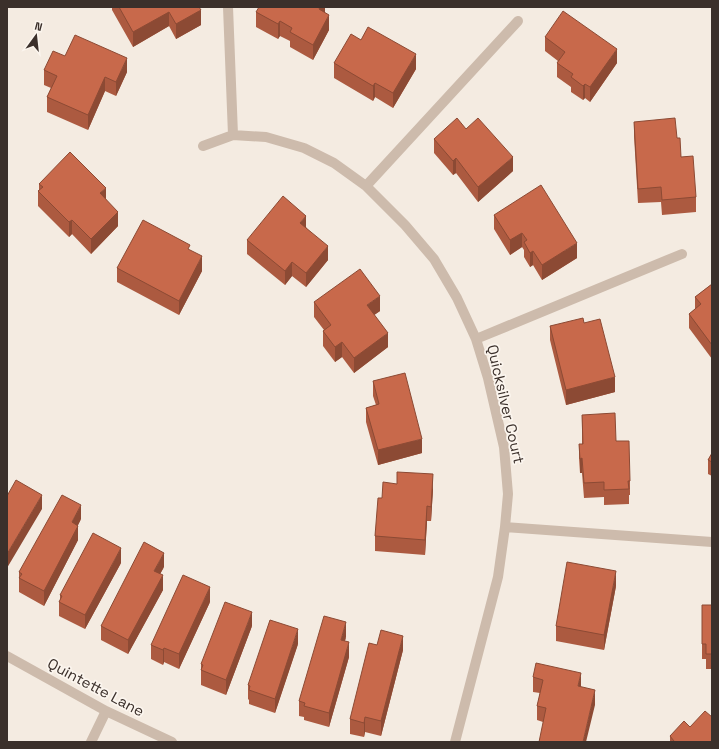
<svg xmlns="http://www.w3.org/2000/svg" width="719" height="749" viewBox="0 0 719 749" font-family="'Space Grotesk',sans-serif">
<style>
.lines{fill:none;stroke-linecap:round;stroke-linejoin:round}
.minor{stroke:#cdbbac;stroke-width:10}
.wall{fill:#ac5a40}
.shaded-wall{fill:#8c4a34}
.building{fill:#c8694b;stroke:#8c4a34}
.labels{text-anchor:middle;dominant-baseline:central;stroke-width:3.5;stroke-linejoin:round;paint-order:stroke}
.street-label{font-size:15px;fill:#3b302b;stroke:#fbf5ee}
</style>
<rect width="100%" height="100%" fill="#f4ebe1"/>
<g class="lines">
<path class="minor" d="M228,7l5,128
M203,146l30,-11 33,2 38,11 30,15 32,23 39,39 29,34 23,39 19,41 12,39 16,69 4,47 -3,33 -7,50 -43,165
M366,186l152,-165
M476,339l206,-85
M505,527l207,15
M7,656l99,55 66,31
M91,742l15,-31"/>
</g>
<path class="wall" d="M112,7h87l2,18 -25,14 -7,-13 -36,21 -21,-37z
M325,7v6l4,17 -16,30 -23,-13v-6l-10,-5 -2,3 -22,-12v-15z
M545,37l72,26 -27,39 -5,-4 -2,2 -12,-8v-5l-14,-10v-14l1,-2 -13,-10z
M361,40l55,29 -23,39 -18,-11 -2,4 -39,-23v-15z
M65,56l62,16 -11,24 -11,-5 -17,39 -41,-18v-15l4,-9 -7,-3v-15z
M634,122l43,16 4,19 15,40v15l-34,3 -1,-13 -23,1 -4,-67z
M466,129l47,42 -35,31 -22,-29 -3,2 -19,-22v-14z
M39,184l67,15 12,27 -27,28 -19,-20 -3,3 -31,-31v-15l1,-1z
M494,215l83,43 -35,22 -9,-15 -3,2 -6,-10v-7l-2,-3 -12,8 -16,-26z
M306,227l22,33 -22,27 -14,-11 -7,9 -38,-31v-14z
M190,250l12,21 -23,44 -62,-33v-14z
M712,284v75l-23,-31v-14l6,-5v-12z
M314,302l66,9 -6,4 14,32 -34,26 -12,-16 -7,5 -12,-16v-15l1,-1 -10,-13z
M584,323l31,69 -49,13 -16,-65v-14z
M373,381l49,72 -44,12 -12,-43v-14l10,-3 -3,-9z
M582,415l34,26 14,40v14h-1v9l-25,1v-8l-20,1 -2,-25h-2l-1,-15v-14h3z
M712,453v23l-4,-2v-14z
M433,489l-2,32h-4l-2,34 -50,-4v-15l7,-38z
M81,519l-3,6v15l-34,66 -25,-14v-20z
M121,563l-36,66 -26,-13v-14l1,-2v-5z
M164,567l-4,7 3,16 -35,64 -27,-14v-14z
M616,586l-12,64 -48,-9v-15z
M210,602l-31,67 -15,-7 -1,3 -12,-6v-14z
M702,605h10v64h-6v-10h-4z
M252,626l-26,69 -25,-10v-21z
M346,637l-1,4 4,16 -20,70 -25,-7v-3l-5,-1v-15z
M298,644l-23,69 -26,-9v-4l-1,-1v-14z
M377,645l26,5 -22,86 -16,-4 -1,5 -14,-3v-15z
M533,677l48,10 14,18 -52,17 -6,-2v-14l3,-13 -7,-1z
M690,727l22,15h-42v-6z"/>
<path class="shaded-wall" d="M320,7h5v5l-6,12v-15z
M201,10v15l-25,14v-15z
M169,12v14l-36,21v-15z
M329,15v15l-16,30v-15z
M280,21v15l-2,3v-15z
M617,49v14l-27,39v-15z
M416,54v15l-23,39v-15z
M127,58v14l-11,24v-14z
M105,77v14l-17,39v-15z
M375,83v14l-2,4v-15z
M585,84v14l-2,2v-14z
M513,157v14l-35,31v-15z
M456,158v15l-3,2v-14z
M106,188v14l-6,-9z
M118,212v14l-27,28v-15z
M306,216v15l-6,-8z
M72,220v14l-3,3v-15z
M522,233v14l-12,8v-15z
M577,243v15l-35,22v-15z
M328,246v14l-22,27v-14z
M533,251v14l-3,2v-14z
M202,256v15l-23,44v-14z
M292,262v14l-7,9v-14z
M380,296v15l-13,9v-15z
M388,333v14l-34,26v-15z
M342,342v15l-7,5v-15z
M615,377v15l-49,13v-15z
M422,439v14l-44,12v-15z
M582,458v15h-2v-14z
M433,474v15l-2,32v-14z
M42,495v14l-35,59v-14z
M81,505v14l-9,18v-15z
M427,506v15l-2,34v-15z
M78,526v14l-34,66v-15z
M121,548v15l-36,66v-14z
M164,553v14l-10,18v-14z
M616,571v15l-12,64v-15z
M163,575v15l-35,64v-14z
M210,587v15l-31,67v-15z
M252,612v14l-26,69v-15z
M346,622v15l-5,17v-14z
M298,629v15l-23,69v-14z
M403,636v14l-22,86v-15z
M349,642v15l-20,70v-14z
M164,648v14l-1,3v-15z
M581,673v15l-3,-2z
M595,690v15l-9,37h-3z
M365,717v15l-1,5v-14z"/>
<path class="building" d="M119,7h80l2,3 -25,14 -7,-12 -36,20z
M259,7h61l-1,2 10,6 -16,30 -23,-13 2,-4 -12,-7 -2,3 -22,-12z
M563,11l54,38 -27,38 -5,-3 -2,2 -12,-9 2,-3 -16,-11 8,-11 -20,-15z
M368,27l48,27 -23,39 -18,-10 -2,3 -39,-23 17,-29 10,6z
M75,35l52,23 -11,24 -11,-5 -17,38 -41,-18 10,-21 -13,-6 9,-19 12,5z
M457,118l9,11 12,-11 35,39 -35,30 -22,-29 -3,3 -19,-22z
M675,118l2,20h3l1,19 12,-1 3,41 -34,3 -1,-13 -23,2 -4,-67z
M70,152l36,36 -6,5 18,19 -27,27 -19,-19 -3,2 -31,-31 5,-4 -4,-3z
M541,185l36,58 -35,22 -9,-14 -3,2 -6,-11 3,-2 -5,-7 -12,7 -16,-25z
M283,196l23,20 -6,7 28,23 -22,27 -14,-11 -7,9 -38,-31z
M143,220l47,25 -2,4 14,7 -23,45 -62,-33z
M360,269l20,27 -13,9 21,28 -34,25 -12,-16 -7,5 -12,-16 8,-6 -17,-23z
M712,284v61l-23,-31 12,-10 -6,-7z
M583,318l1,5 16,-4 15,58 -49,13 -16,-64z
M405,373l17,66 -44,11 -12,-42 13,-4 -6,-23z
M615,413l1,28h13l1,40h-2l1,8 -25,1v-8l-20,1 -2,-25 -2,1 -1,-15h4l-1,-29z
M712,453v9l-4,-2z
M397,472l36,2 -2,33 -4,-1 -2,34 -50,-4 3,-38h4l1,-16 14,2z
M16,480l26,15 -35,59v-58z
M62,495l19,10 -9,17 6,4 -34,65 -25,-13 3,-4 -3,-2z
M93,533l28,15 -36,67 -26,-13 3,-6 -2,-1z
M144,542l20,11 -10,18 9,4 -35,65 -27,-14z
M567,562l49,9 -12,64 -48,-9z
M183,575l27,12 -31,67 -15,-6 -1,2 -12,-5z
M225,602l27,10 -26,68 -25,-10 2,-5 -2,-1z
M702,605h10v49h-6v-10h-4z
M324,616l22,6 -5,18 8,2 -20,71 -25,-7 1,-3 -6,-2z
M270,620l28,9 -23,70 -26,-9 1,-4 -2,-1z
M381,630l22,6 -22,85 -16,-4 -1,6 -14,-4 19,-76 8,2z
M536,663l45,10 -3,13 17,4 -12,52h-44l7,-34 -9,-2 6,-26 -10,-3z
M705,711l7,6v25h-39l1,-1 -4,-5 14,-15 6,6z"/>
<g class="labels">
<g class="street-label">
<text transform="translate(506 404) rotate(77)">Quicksilver Court</text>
<text transform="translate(96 687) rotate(28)">Quintette Lane</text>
</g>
</g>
<rect width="719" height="749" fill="none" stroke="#3b302b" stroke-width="16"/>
<g transform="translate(36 36) rotate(15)" stroke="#fbf5ee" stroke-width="3" paint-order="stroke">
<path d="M0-3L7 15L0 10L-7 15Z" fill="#3b302b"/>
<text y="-6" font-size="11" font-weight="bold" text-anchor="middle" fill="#3b302b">N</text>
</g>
</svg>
